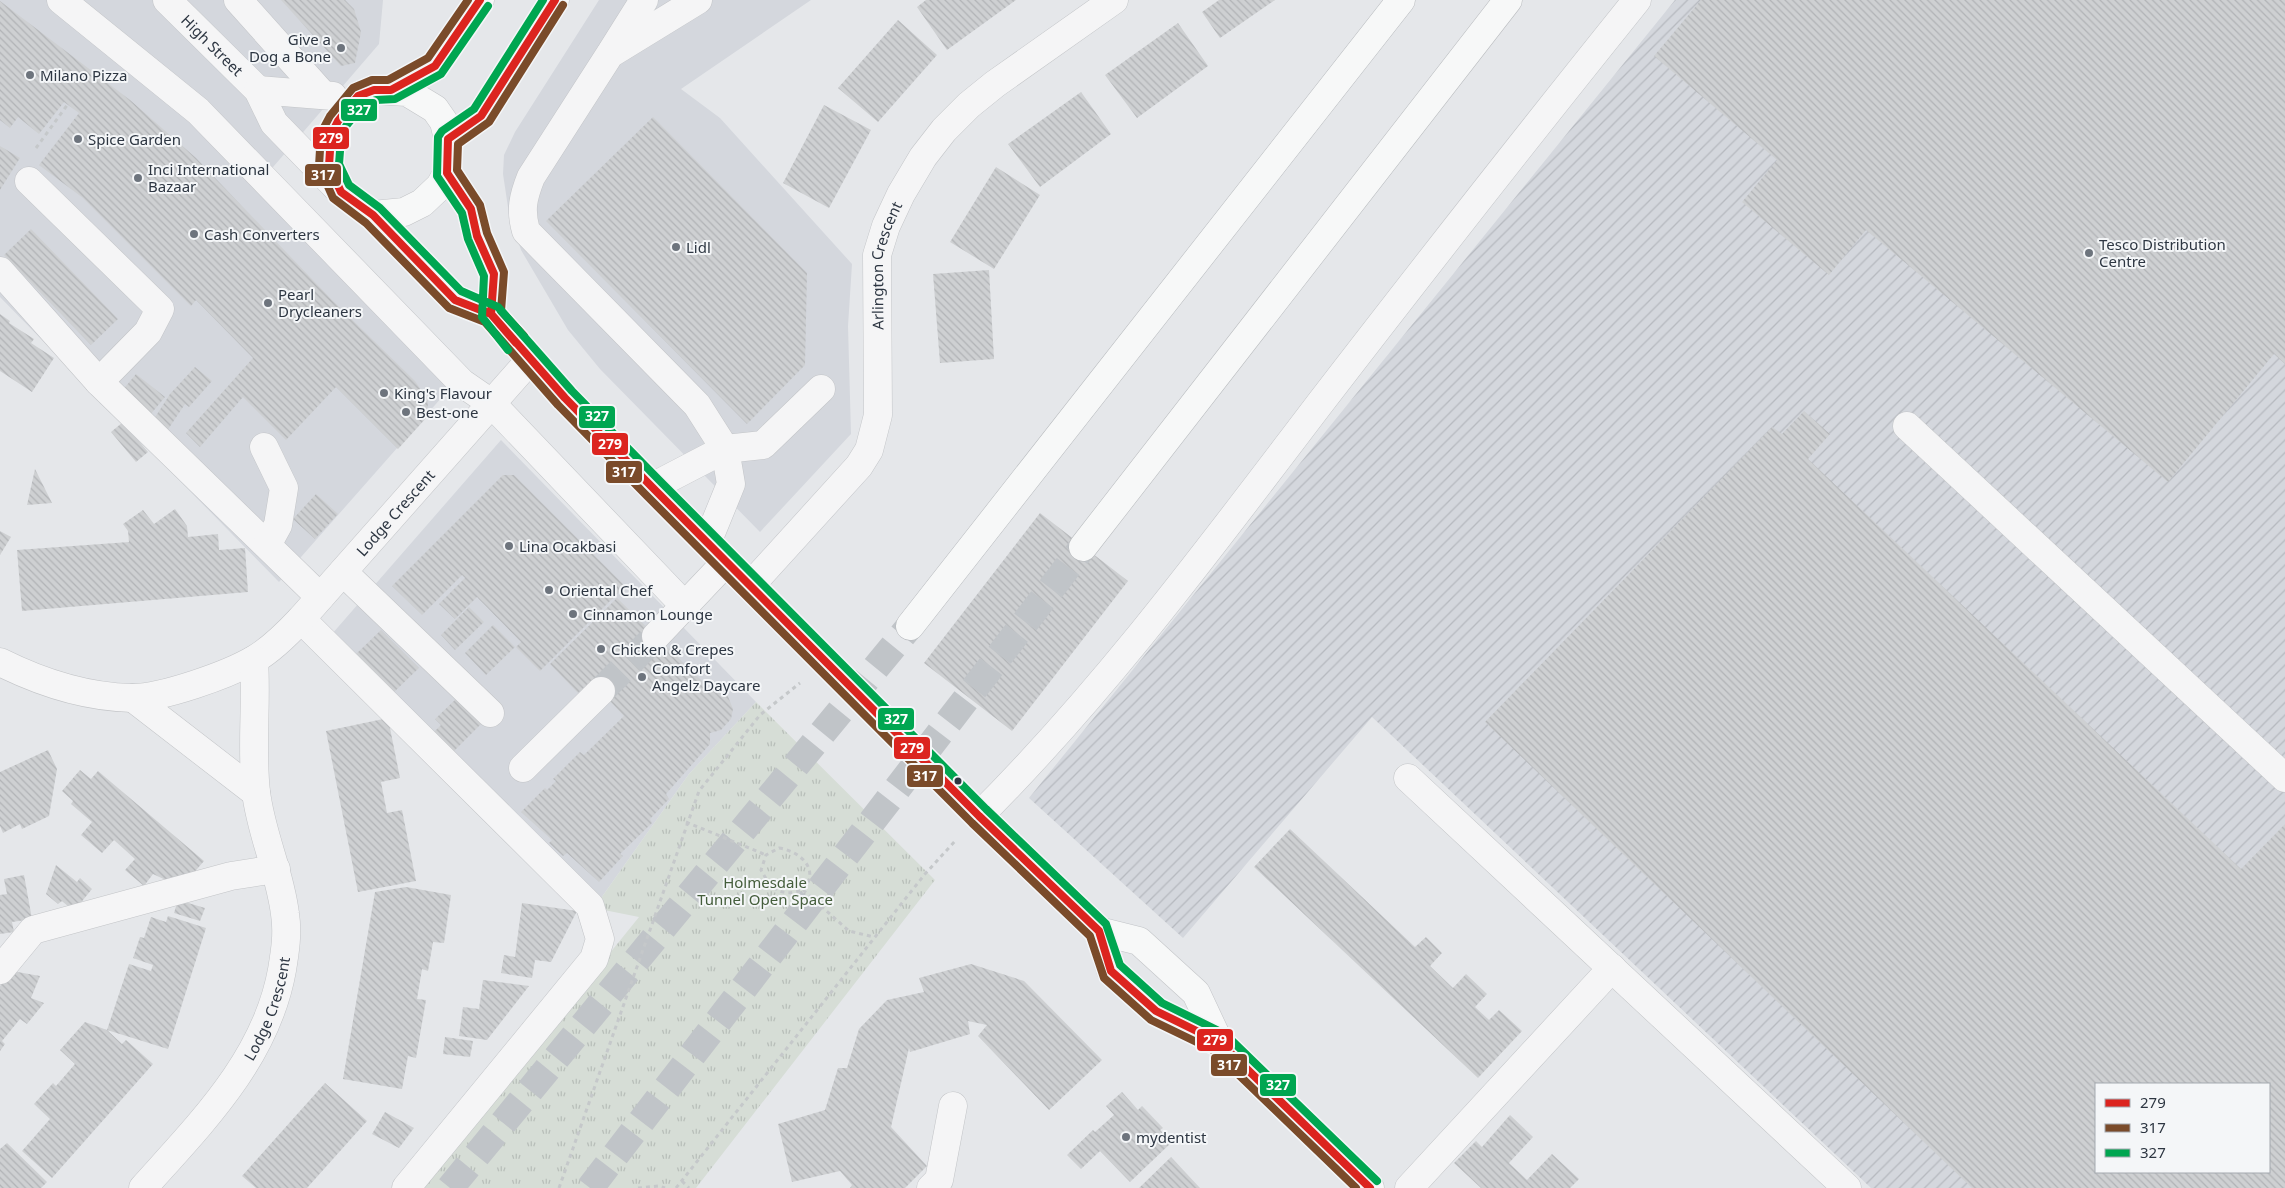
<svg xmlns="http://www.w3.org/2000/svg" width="2285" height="1188" viewBox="0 0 2285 1188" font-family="'Noto Sans',sans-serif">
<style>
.built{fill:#d4d7dd}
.industrial{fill:url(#industrial-furrows);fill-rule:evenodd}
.park{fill:url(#park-tufts)}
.building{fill:url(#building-back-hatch);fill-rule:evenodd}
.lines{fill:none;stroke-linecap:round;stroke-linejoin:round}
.minor-tunnel{stroke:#c0c4c8;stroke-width:28;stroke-dasharray:28 14;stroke-linecap:butt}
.highway-tunnel{stroke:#c0c4c8;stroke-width:28;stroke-dasharray:28 14;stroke-linecap:butt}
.minor-casing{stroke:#c3c5c8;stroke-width:29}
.major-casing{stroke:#c2c4c7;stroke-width:29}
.highway-casing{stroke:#b8bbbe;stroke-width:29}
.path{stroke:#c5c8ca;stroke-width:3;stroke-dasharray:4 4;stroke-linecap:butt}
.minor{stroke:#f5f5f6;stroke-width:28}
.major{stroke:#f7f8f8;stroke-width:28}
.highway{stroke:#f7f8f8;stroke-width:28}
.bus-1-casing{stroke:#f4f6f8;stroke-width:11}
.bus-2-casing{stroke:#f4f6f8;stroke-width:11}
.bus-3-casing{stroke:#f4f6f8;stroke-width:11}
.bus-1{stroke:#dc241f;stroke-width:8}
.bus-2{stroke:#7a4b2a;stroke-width:8}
.bus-3{stroke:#00a651;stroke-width:8}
.poi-dot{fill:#6d747d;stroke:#f4f6f8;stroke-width:2}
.bus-dot{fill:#2d3642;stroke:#f4f6f8;stroke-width:2}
.labels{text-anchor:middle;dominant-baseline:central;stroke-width:4;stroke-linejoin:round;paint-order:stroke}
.poi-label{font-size:15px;fill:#2d3642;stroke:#f4f6f8;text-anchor:start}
.street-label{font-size:15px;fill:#2d3642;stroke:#f4f6f8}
.park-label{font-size:15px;fill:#445d3b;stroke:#f4f6f8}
.line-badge{stroke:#f4f6f8;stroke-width:2}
.badge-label{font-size:14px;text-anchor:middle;font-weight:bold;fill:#fff}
</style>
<defs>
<pattern id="industrial-furrows" width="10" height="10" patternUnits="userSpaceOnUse" patternTransform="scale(1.25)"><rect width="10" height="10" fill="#d4d7dd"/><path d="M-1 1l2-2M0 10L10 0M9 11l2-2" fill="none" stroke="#b6b9bf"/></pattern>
<pattern id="park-tufts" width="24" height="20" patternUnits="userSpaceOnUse" patternTransform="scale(1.25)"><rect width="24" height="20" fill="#d6ddd6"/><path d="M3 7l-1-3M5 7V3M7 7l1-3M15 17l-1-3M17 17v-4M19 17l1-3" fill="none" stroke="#b8beb9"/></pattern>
<pattern id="building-back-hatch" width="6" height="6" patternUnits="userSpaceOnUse" patternTransform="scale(1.25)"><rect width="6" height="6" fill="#ced0d2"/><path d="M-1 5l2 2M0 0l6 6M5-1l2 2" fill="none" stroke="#b1b3b6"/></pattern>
</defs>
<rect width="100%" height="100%" fill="#e5e7ea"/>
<path class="built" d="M0,0h383l-4,44 -124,144 195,200 -171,194 -279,-285z
M599,0h212l-130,89 39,29 132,146 -4,62 3,108 -91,98 -160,-163 -32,-39 -47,-80 -12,-36 -6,-40 1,-19 11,-23z
M501,440l255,262 -67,72 -95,134 -262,-274z"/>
<path class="industrial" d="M1675,0h610v1188h-414l-499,-471 -189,221 -154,-140zM2096,1084h173v88h-173z"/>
<path class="park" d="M756,702l179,178 -239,308h-276l219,-271 -45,-9 95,-134z"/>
<path class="building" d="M281,0h64l9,9 7,23 -6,31 -14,3z
M926,0h90l-69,50 -30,-43z
M1219,0h56l-55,38 -18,-26z
M1701,0h584v364l-11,-10 -106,128 -302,-252 -37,45 -87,-73 35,-42 -123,-104z
M0,1l130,99 66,58 137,143 82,80 13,19 -1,17 -29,32 -62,-62 -50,53 -43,-43 -43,50 -14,-14 67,-75 -57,-58 -5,6 -108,-108 -44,-33 40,-52 -15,-11 -25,32 -21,-17 -8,11 -10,-8z
M898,20l39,35 -59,67 -40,-34z
M1178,23l30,43 -71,52 -32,-43z
M1081,92l30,42 -71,53 -32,-43z
M824,105l47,25 -42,78 -46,-25z
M653,117l154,156 -2,92 -58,59 -201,-203z
M0,146l20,12 -20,32z
M996,167l44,28 -46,74 -44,-27z
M31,229l87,90 -27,26 -87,-90z
M989,270l5,89 -54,4 -7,-89z
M0,314l10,7 -1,2 25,16 -3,4 23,15 -22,34 -32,-21z
M195,367l17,14 -23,26 -4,-3 -18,27 -15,-9 18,-28z
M136,374l29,23 -20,24 -29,-23z
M1804,411l26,23 -22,25 433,410 44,-45v364h-313l-487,-466 287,-295 10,7zM2096,1084h173v88h-173z
M123,422l25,30 -12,10 -25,-30z
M35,469l17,34 -25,2z
M503,475h11l111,111 -85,85 -24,-24 5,-5 -44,-45 -22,22 -16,-15 26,-26 -3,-3 -40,40 -30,-29z
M316,494l22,20 -23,25 -22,-20z
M175,509l12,17 1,11 30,-3 1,16 26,-2 3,44 -226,19 -5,-61 112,-8 -1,-11 -5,-7 20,-14 11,14z
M1040,513l88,68 -116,150 -88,-68z
M0,531l11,6 -11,18z
M617,598l93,91 17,5 6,15 -2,10 -10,11 -11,3v11l-44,50 3,5 -19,20 2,4 -32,31 3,2 -24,26 -32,-29 -4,3 -14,-13 3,-3 -31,-28 24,-24 2,2 9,-9 -3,-2 27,-27 4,3 40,-39 -33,-35 -13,12 -28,-29z
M469,607l15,15 -29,28 -14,-15z
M493,625l22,22 -29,28 -21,-22z
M381,630l38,38 -26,25 -38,-38z
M457,698l24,26 -29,29 -19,-20 8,-8 -6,-6z
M388,718l12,60 -19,4 6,31 15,-3 14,71 -58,11 -32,-161z
M48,750l9,19 -8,47 -27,13 -2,-5 -17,9 -3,-7v-54z
M80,770l11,9 7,-8 106,90 -13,15 -21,6 -17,-8 -9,12 -19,-16 10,-11 -21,-19 -12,13 -21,-18 11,-13 -21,-18 2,-3 -11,-10z
M1290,829l125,118 11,-10 16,16 -12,13 23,22 13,-14 21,20 -12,13 14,13 10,-10 23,21 -44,47 -224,-211z
M56,865l21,17 3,-4 12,11 -18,22 -12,-10 -4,3 -12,-10z
M24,875l8,44 -20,3 2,10 -14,2v-39l7,-1 -3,-15z
M406,887l45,8 -7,48 -11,-1 -5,29 -6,-2 -5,30 9,1 -10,58 -8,-2 -6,33 -59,-10 32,-187z
M178,900l27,8 -5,13 -26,-8z
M522,903l55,8 -26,51 -16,-2 -3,18 -31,-5 3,-18 11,2z
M168,916l38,12 -38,121 -61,-19 22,-66 22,7 2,-6 -20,-7 7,-21 4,1 7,-21 15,5z
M971,964l53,17 78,79 -53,50 -71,-74 9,-11 -19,-4 2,13 -60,18 -1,-4 -18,79 36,39 -22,22h-55l2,-3 -12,-14 -48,11 -14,-58 47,-14 13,-42h9l12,-39 28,-29 37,-8 -5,-14z
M12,971l28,5 -9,22 13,5 -17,21 -7,-5 -18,22 3,3 -5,7v-65z
M483,980l46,6 -42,54 -28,-4 4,-29 16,2z
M85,1022l22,8 15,14 4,-4 27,24 -101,114 -30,-27 28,-32 -16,-15 19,-21 3,3 19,-22 -15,-14z
M445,1037l28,4 -3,16 -27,-3z
M325,1083l42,38 -60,67h-51l-14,-12z
M1122,1092l16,18 4,-4 21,22 -3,2 12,12 -42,40 -30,-31 -19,18 -14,-14 26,-25 2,2 19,-17 -8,-9z
M385,1112l29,16 -15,20 -27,-14z
M1510,1115l23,22 -24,26 18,17 25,-26 27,25 -9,9h-89l-27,-25 22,-22 6,6z
M7,1143l40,39 -6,6h-41v-39z
M1171,1157l29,31h-61z"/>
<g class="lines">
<path class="minor-tunnel" d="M601,691l55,-55"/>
<path class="highway-tunnel" d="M450,1188l460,-562
M590,1188l493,-641"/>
<g class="minor-casing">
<g id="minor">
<path d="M61,0l137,111 264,272 29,20 195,204"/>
<path id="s1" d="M167,0l91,90 16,33 67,69"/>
<path d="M238,0l85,95"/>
<path d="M698,0l-88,54 -79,123c-8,20 -11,33 -5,54l171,174 28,44 6,35 -24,59"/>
<path d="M612,51l32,-51"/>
<path d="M258,90l75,6"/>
<path d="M29,181l131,128 -12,23 -49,50"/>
<path d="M0,271l99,111 221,215"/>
<path d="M1907,426l378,352"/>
<path d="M264,447l20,41 -6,37 -11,20"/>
<path d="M652,487l73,-38 38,-4 58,-56"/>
<path d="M343,572l147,141"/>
<path id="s2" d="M750,586l109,-120 10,-16 9,-35 -1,-160 9,-29 15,-32 22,-37 21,-27 25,-25 26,-21 119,-84"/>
<path d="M301,619l289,287 10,33 -6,20 -188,229"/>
<path d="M656,636l70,-74"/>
<path id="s3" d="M0,662c40,20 86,35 132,36 30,0 96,-23 123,-39 17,-10 32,-25 46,-40l229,-259"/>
<path d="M133,698l123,95"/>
<path d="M523,768l78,-77"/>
<path d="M1408,778l439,410"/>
<path d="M979,816c127,-127 233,-271 342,-414 104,-135 209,-269 316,-402"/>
<path d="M0,970l33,-40 198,-54 45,-7"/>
<path id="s4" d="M143,1188c58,-65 123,-129 139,-218 3,-18 6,-37 3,-56 -5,-42 -24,-80 -29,-122 -5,-44 1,-88 -2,-132"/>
<path d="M931,1188l8,-8 14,-74"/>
<path d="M1409,1188l203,-220"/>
</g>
</g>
<g class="major-casing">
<path id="major" d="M391,90l44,-24 45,-66
M448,139l33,-23 74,-116
M447,173l24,36 6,27 17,38 -3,40
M373,215l31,-3 18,-9 18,-17 7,-13 1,-34 -4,-17 -9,-13 -28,-17 -33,-2 -16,6 -20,25 -7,14 -2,31 12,26 32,23 82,85 36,14 74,84 87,89 327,329 120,115 12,40 45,40 63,31 151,146
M1099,931l40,10 57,52 23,49"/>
</g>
<g class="highway-casing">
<path id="highway" d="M1083,547l425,-547
M910,626l491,-626"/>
</g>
<path class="path" d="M36,148l32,-44
M686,822l80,33
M779,848c21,3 42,22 24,42 -23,7 -31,0 -42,-20l5,-15z
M803,890l46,41 25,6
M682,1181l7,7
M559,1188l140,-397 61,-76 40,-32
M638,1188l21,-2 6,2
M676,1188l249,-314 31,-34"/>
<use href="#minor" class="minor"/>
<use href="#major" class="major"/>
<use href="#highway" class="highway"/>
<g class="bus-1-casing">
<path id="bus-1" d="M480,0l-45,66 -44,24h-17l-16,6 -20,25 -7,14 -2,31 12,26 32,23 82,85 36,14 74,84 87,89 327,329 120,115 12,40 45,40 63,31 151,146
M516,343l-25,-29 3,-40 -17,-38 -6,-27 -24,-36 1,-34 33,-23 74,-116"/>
</g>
<g class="bus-2-casing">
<path id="bus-2" d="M468,0l-40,58 -40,22h-16l-19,8 -23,28 -9,17 -2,33 14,32 33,25 83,85 36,14 73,83 87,89 327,329 118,113 14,42 47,42 62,30 143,138
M524,336l-23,-25 3,-39 -17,-39 -7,-28 -23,-35 1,-26 31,-22 74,-117"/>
</g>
<g class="bus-3-casing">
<path id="bus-3" d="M488,6l-47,68 -46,25 -19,1 -12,4 -18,22 -5,12 -2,26 10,21 31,23 81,83 37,16 74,84 87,89 327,329 120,115 14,41 42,38 63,31 152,147
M508,350l-26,-33 2,-41 -16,-37 -6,-26 -25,-37 1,-39 4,-6 32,-22 69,-109"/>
</g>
<use href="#bus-1" class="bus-1"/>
<use href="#bus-2" class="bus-2"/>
<use href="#bus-3" class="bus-3"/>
</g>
<g class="poi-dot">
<circle cx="341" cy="48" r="5"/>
<circle cx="30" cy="75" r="5"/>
<circle cx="78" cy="139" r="5"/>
<circle cx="138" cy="178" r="5"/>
<circle cx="194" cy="234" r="5"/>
<circle cx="676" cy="247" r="5"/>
<circle cx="2089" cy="253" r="5"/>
<circle cx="268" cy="303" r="5"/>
<circle cx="384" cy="393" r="5"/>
<circle cx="406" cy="412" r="5"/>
<circle cx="509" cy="546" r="5"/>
<circle cx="549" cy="590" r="5"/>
<circle cx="573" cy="614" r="5"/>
<circle cx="601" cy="649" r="5"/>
<circle cx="642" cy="677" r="5"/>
<circle cx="1126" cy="1137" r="5"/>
</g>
<circle class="bus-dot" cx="958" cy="781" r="4.5"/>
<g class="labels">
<g class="poi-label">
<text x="331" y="39" text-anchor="end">Give a<tspan x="331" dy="17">Dog a Bone</tspan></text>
<text x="40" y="75">Milano Pizza</text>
<text x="88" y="139">Spice Garden</text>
<text x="148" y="169">Inci International<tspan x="148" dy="17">Bazaar</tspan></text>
<text x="204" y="234">Cash Converters</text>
<text x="2099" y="244">Tesco Distribution<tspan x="2099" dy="17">Centre</tspan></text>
<text x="686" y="247">Lidl</text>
<text x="278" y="294">Pearl<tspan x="278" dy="17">Drycleaners</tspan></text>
<text x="394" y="393">King's Flavour</text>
<text x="416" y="412">Best-one</text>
<text x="519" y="546">Lina Ocakbasi</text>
<text x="559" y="590">Oriental Chef</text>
<text x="583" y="614">Cinnamon Lounge</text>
<text x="611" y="649">Chicken &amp; Crepes</text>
<text x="652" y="668">Comfort<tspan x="652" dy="17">Angelz Daycare</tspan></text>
<text x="1136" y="1137">mydentist</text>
</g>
<g class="street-label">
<text stroke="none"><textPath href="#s1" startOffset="64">High Street</textPath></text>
<text stroke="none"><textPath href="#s2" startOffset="368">Arlington Crescent</textPath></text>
<text stroke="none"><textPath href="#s3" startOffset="471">Lodge Crescent</textPath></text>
<text stroke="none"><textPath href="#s4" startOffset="221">Lodge Crescent</textPath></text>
</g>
<g class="park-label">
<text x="765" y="882">Holmesdale<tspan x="765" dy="17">Tunnel Open Space</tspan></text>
</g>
</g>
<g class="line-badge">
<rect x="340" y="98" width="38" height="24" rx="5" fill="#00a651"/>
<rect x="312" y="126" width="38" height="24" rx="5" fill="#dc241f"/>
<rect x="304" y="163" width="38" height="24" rx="5" fill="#7a4b2a"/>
<rect x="578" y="405" width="38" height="24" rx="5" fill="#00a651"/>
<rect x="591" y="432" width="38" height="24" rx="5" fill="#dc241f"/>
<rect x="605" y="460" width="38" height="24" rx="5" fill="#7a4b2a"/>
<rect x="877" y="707" width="38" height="24" rx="5" fill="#00a651"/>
<rect x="893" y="736" width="38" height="24" rx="5" fill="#dc241f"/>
<rect x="906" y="764" width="38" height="24" rx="5" fill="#7a4b2a"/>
<rect x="1196" y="1028" width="38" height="24" rx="5" fill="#dc241f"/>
<rect x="1210" y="1053" width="38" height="24" rx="5" fill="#7a4b2a"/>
<rect x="1259" y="1073" width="38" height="24" rx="5" fill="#00a651"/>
</g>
<g class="badge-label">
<text x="359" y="115">327</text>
<text x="331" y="143">279</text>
<text x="323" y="180">317</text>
<text x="597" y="421">327</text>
<text x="610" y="449">279</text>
<text x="624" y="477">317</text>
<text x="896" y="724">327</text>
<text x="912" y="753">279</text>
<text x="925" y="781">317</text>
<text x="1215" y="1045">279</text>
<text x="1229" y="1070">317</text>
<text x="1278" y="1090">327</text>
</g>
<rect x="2095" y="1083" width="175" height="90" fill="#f4f6f8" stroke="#a4a9af"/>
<rect x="2105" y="1099" width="25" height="8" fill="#dc241f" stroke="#a4a9af"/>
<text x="2140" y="1108" font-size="15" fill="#2d3642">279</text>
<rect x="2105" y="1124" width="25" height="8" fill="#7a4b2a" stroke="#a4a9af"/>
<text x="2140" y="1133" font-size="15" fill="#2d3642">317</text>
<rect x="2105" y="1149" width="25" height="8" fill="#00a651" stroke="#a4a9af"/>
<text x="2140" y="1158" font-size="15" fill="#2d3642">327</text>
</svg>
